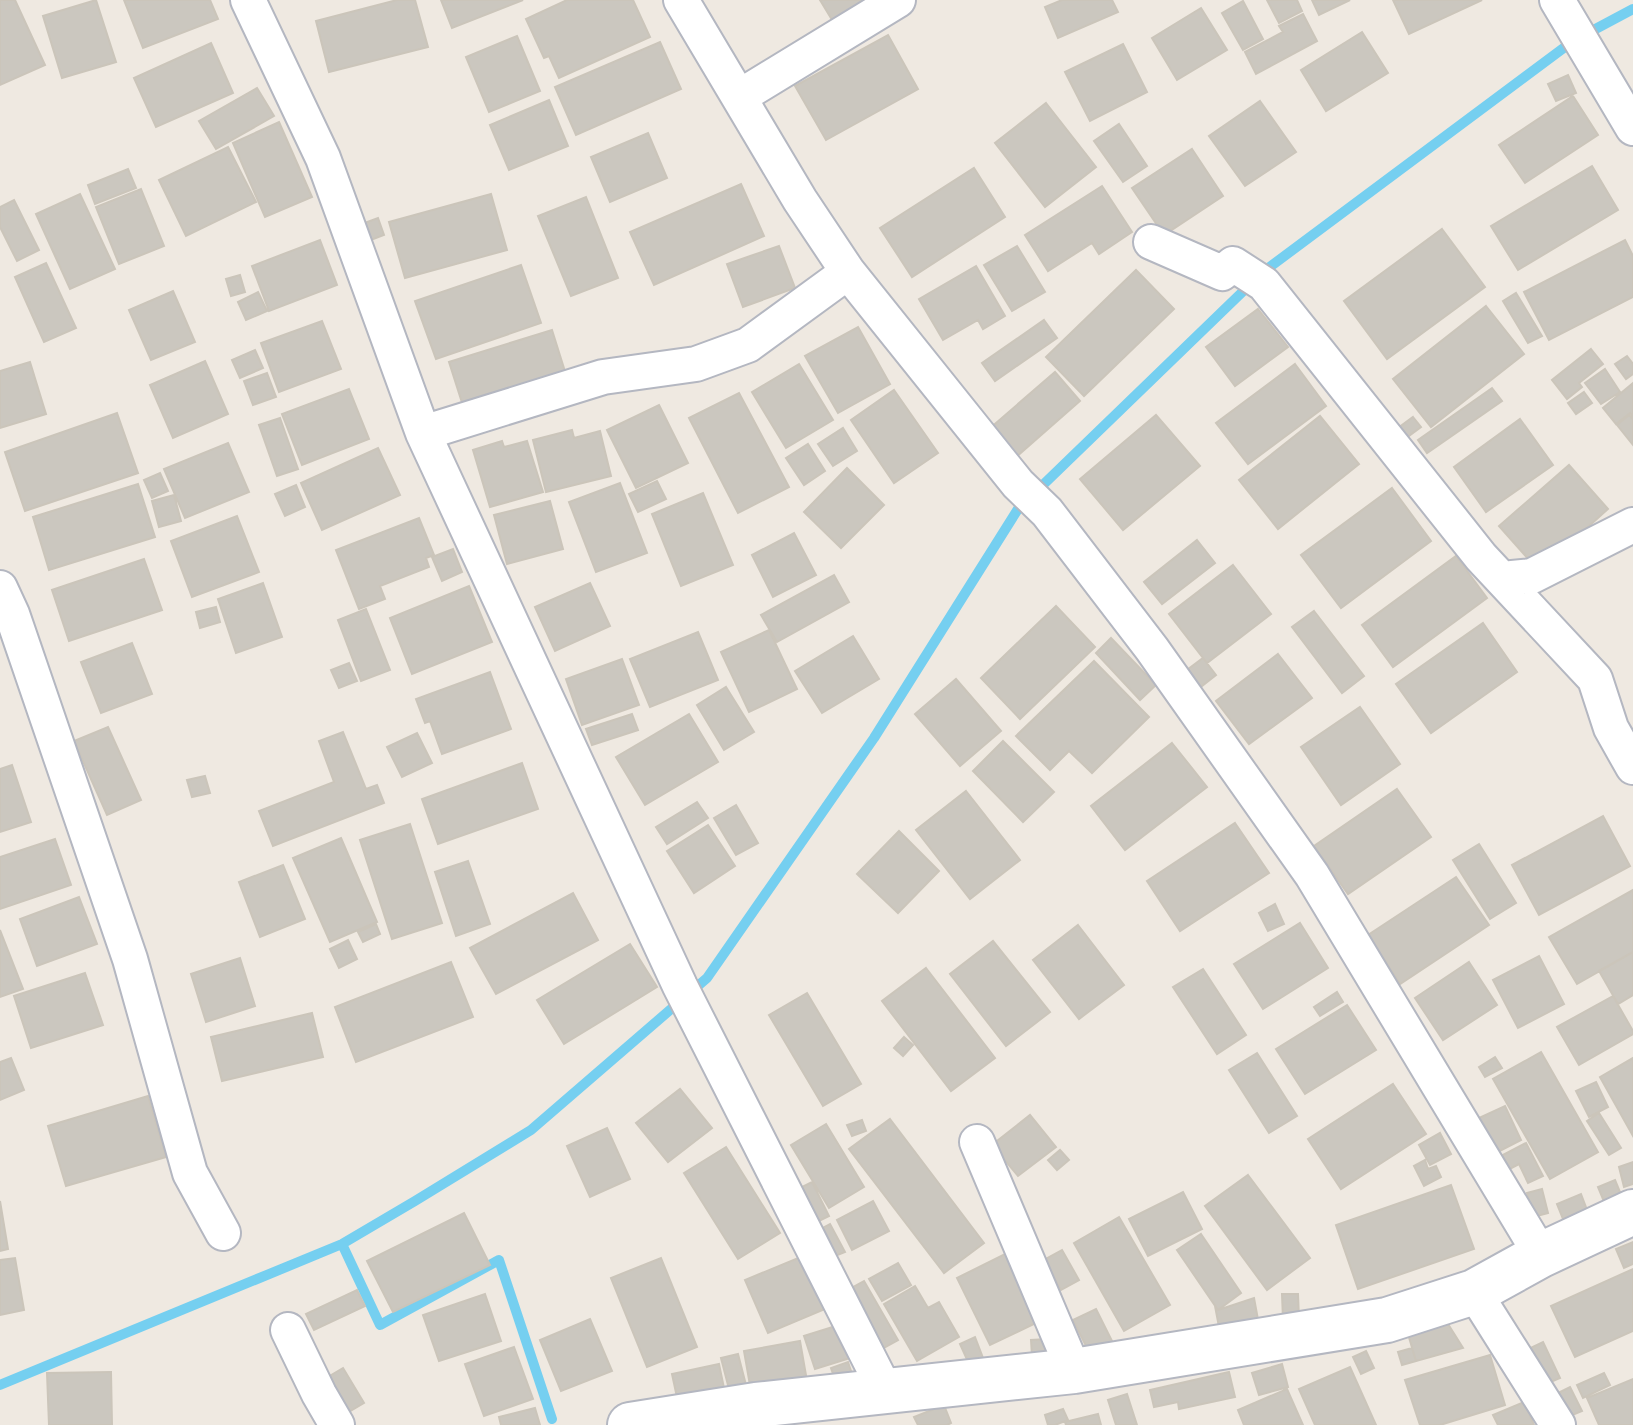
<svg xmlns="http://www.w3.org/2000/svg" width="1633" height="1425" viewBox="0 0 1633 1425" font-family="'Public Sans',sans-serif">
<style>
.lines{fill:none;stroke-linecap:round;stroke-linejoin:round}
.stream{stroke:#75cff0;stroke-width:10}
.building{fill:#cbc7bf;stroke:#cbc5ba;stroke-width:2}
.street-casing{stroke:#b4b7c1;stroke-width:38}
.secondary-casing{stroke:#b4b7c1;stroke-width:48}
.street{stroke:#fff;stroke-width:34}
.secondary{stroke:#fff;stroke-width:44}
</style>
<rect width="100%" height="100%" fill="#efe9e1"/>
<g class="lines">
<path class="stream" d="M342,1244l38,81 119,-65 53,159
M0,1385l342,-141 73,-43 116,-71 176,-152 167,-240 144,-229 245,-237 310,-231 60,-32"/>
</g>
<path class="building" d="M0,0h15l30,65 -45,20z
M96,0l20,62 -54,16 -19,-62z
M124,0h86l8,19 -75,29z
M397,0h18l13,47 -99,25 -13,-51z
M441,0h82l-71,28z
M567,0h66l17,37 -91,41 -10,-22 -5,2 -18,-39z
M820,0h51l-37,23z
M1062,0h50l6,12 -60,26 -13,-31z
M1267,0h30l5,11 -23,12z
M1312,0h38l-31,15z
M1393,0h89l-73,34z
M1243,1l20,38 -20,11 -21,-37z
M1201,8l26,42 -50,30 -25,-42z
M1303,14l14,27 -61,33 -11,-22 38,-20 -4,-6z
M1362,32l26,41 -62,38 -25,-41z
M888,35l30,54 -92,51 -31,-54z
M517,36l23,55 -51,21 -23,-55z
M660,42l21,47 -105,46 -21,-48z
M211,43l22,50 -77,34 -22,-49z
M1123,44l24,48 -57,29 -25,-49z
M1568,75l8,18 -20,8 -8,-17z
M257,88l17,28 -58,33 -17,-28z
M1573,96l25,39 -73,48 -26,-38z
M549,100l19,46 -59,24 -19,-45z
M1260,101l36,51 -51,34 -36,-50z
M1046,103l50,64 -51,40 -50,-64z
M279,122l33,75 -47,20 -32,-74z
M1119,124l28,42 -24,16 -29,-41z
M648,133l19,45 -57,24 -19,-45z
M228,147l28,55 -70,34 -27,-56z
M1192,149l31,47 -59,39 -32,-47z
M1592,166l26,44 -100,60 -27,-44z
M974,168l31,49 -93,60 -32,-49z
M128,169l8,19 -41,16 -7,-19z
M741,184l23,52 -110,49 -24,-53z
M1102,186l30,46 -33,22 -7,-11 -44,28 -23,-36z
M141,189l23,57 -45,18 -23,-57z
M80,194l35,75 -45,20 -34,-75z
M491,194l16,56 -102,28 -16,-56z
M586,197l32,81 -47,18 -33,-80z
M14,200l25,50 -22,11 -17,-34v-20z
M378,218l6,17 -21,8 -7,-17z
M1442,229l43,58 -98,72 -43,-58z
M320,240l17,45 -68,26 -17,-45z
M1625,240l8,16v41l-84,43 -25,-48z
M779,246l16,42 -52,19 -16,-43z
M1017,246l28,46 -33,19 -28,-46z
M46,263l30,65 -32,14 -29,-65z
M521,265l20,58 -105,36 -21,-58z
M976,266l29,50 -22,13 -5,-9 -35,20 -24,-41z
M1136,270l38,39 -90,87 -38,-39z
M240,275l5,17 -14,4 -5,-17z
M173,291l22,51 -44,18 -22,-50z
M258,292l9,19 -21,9 -8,-18z
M1516,293l26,43 -14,7 -25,-42z
M1486,306l38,48 -93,73 -38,-48z
M1258,309l30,38 -53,39 -29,-39z
M1044,320l13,18 -62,43 -13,-18z
M322,321l19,48 -62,23 -18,-49z
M858,327l32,57 -52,29 -33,-57z
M552,330l16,51 -103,31 -16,-50z
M1591,349l12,15 -24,19 3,4 -15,12 -15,-19z
M255,350l8,18 -23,10 -8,-18z
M1627,356l6,8v10l-7,5 -11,-15z
M205,361l23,53 -55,24 -23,-53z
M30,362l16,52 -46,14v-57z
M799,364l34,56 -47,28 -34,-56z
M1295,364l31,42 -78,58 -32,-41z
M1605,369l15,23 -19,12 -16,-21z
M1055,372l25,29 -65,57 -26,-29z
M267,373l9,24 -23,8 -9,-24z
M1633,383v33l-3,-3 -14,11 -13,-16z
M1492,388l10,13 -75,52 -9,-13z
M349,389l20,50 -67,26 -20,-51z
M894,390l44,63 -44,30 -43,-63z
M1584,392l8,11 -16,11 -8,-11z
M739,393l50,94 -51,26 -49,-95z
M659,405l29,58 -52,25 -29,-58z
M117,413l21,60 -113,38 -20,-59z
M1156,415l44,51 -77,64 -43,-51z
M1629,415l4,4v26l-16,-20z
M1320,416l39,48 -81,65 -39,-49z
M1413,417l8,10 -19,14 -8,-10z
M280,418l18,51 -21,7 -18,-51z
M1520,419l33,46 -67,47 -32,-45z
M843,428l14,23 -24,15 -15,-22z
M572,430l2,8 26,-7 11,45 -65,16 -13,-52z
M502,441l2,6 23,-6 16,51 -53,15 -17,-57z
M228,443l21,49 -64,26 -21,-49z
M808,444l17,27 -21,14 -18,-27z
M378,448l22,47 -78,35 -21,-47z
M1569,465l39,44 -69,62 -40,-45z
M847,468l37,37 -43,43 -37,-36z
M160,473l8,18 -16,7 -8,-18z
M657,481l9,18 -28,13 -9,-18z
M620,483l27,70 -51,19 -27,-70z
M138,484l17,53 -106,33 -16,-53z
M296,485l9,22 -20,9 -10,-22z
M1392,488l39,53 -90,67 -40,-53z
M703,493l30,72 -52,21 -29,-72z
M174,495l7,26 -22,6 -7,-26z
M550,501l13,48 -56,15 -13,-49z
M237,516l22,56 -67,25 -21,-56z
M419,518l15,37 -8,3 3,9 -49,19 5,13 -26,10 -23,-59z
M794,533l22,42 -43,22 -21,-42z
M1197,540l18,23 -53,41 -18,-22z
M453,549l9,23 -20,9 -10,-24z
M1456,556l31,42 -94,69 -31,-42z
M144,559l18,51 -93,31 -17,-51z
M1233,565l38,49 -64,49 -38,-49z
M834,575l15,27 -72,40 -16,-27z
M263,583l19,54 -46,16 -18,-54z
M590,583l20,43 -55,25 -20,-44z
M469,586l23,56 -80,32 -22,-56z
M1056,606l39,41 -75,72 -39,-41z
M216,607l4,15 -20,6 -4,-16z
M366,609l24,61 -29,11 -23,-61z
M1314,611l50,65 -22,17 -50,-66z
M1483,623l34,49 -86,61 -35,-49z
M769,630l28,59 -48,23 -28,-60z
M698,632l20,48 -68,27 -20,-48z
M853,636l26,43 -57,34 -27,-42z
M1111,638l45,47 -16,15 -44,-47z
M132,643l20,51 -51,19 -20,-51z
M1278,654l34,44 -63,46 -33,-43z
M1203,658l13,17 -23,18 -14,-17z
M622,659l17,46 -57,20 -16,-46z
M1094,661l55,56 -57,56 -23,-22 -19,19 -34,-34z
M349,663l8,18 -18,7 -8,-18z
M490,672l21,57 -69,25 -12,-33 -5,2 -9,-24z
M956,679l45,52 -41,35 -45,-52z
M726,687l28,45 -30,18 -27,-45z
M1360,707l40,57 -59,41 -40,-58z
M632,714l6,16 -46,15 -6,-16z
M689,714l29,48 -73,43 -29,-48z
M108,727l33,73 -34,15 -33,-74z
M343,732l23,57 11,-4 7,18 -111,43 -14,-35 75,-29 -15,-41z
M417,733l15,30 -30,14 -15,-30z
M1003,741l51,51 -31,30 -50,-51z
M1172,743l35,44 -82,63 -34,-44z
M522,763l16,46 -100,35 -16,-45z
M12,765l19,57 -31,10v-63z
M205,776l5,17 -18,4 -5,-17z
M1397,789l34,48 -83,57 -34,-48z
M966,791l54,69 -50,39 -54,-69z
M697,802l11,16 -41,26 -11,-17z
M736,805l22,38 -22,12 -22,-37z
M1603,816l27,50 -91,49 -27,-50z
M1235,823l34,50 -89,58 -33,-50z
M410,824l32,99 -50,16 -32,-99z
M708,825l27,41 -41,27 -27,-42z
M899,831l40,40 -41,42 -41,-39z
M341,838l36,84 -47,20 -37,-84z
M55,839l16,46 -71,24v-52z
M1479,844l37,59 -26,16 -37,-59z
M468,861l22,63 -34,12 -21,-64z
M283,865l22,54 -45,18 -21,-55z
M1456,877l33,48 -89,59 -32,-49z
M1633,890v62l-56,32 -28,-47z
M573,893l25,47 -102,54 -26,-46z
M79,897l18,47 -60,22 -17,-47z
M1275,904l9,20 -16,7 -9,-18z
M1300,923l28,45 -65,41 -29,-45z
M376,924l4,10 -17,8 -5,-10z
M1078,925l46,60 -45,34 -46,-59z
M0,930l23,59 -23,8z
M348,940l9,19 -18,9 -9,-19z
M993,941l57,71 -44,34 -56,-72z
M630,944l27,43 -93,57 -27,-44z
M1633,952v43l-15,9 -19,-33z
M1539,956l25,48 -46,24 -25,-48z
M240,958l15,48 -49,16 -15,-48z
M451,962l22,55 -117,45 -21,-55z
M1469,962l28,43 -54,35 -28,-42z
M926,968l69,90 -44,33 -69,-90z
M1203,969l43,66 -29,19 -44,-67z
M85,973l18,52 -72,23 -17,-52z
M1337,992l6,10 -23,14 -6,-9z
M807,993l54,91 -38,22 -54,-91z
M1613,996l20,35v3l-54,31 -22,-38z
M1347,1005l29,45 -71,44 -29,-45z
M312,1013l11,44 -101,24 -11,-44z
M904,1037l9,8 -10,11 -9,-8z
M1541,1052l57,100 -48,27 -57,-100z
M1257,1053l40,63 -28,17 -40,-63z
M1495,1057l7,11 -17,9 -6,-10z
M11,1058l13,32 -24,10v-38z
M1633,1058v78l-33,-59z
M1596,1082l12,25 -19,10 -13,-26z
M1393,1084l33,50 -85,55 -33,-50z
M680,1089l32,39 -44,34 -32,-39z
M148,1096l18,61 -100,29 -18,-60z
M1505,1106l16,34 -25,13 -17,-35z
M1599,1113l22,35 -12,7 -22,-34z
M1030,1115l26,32 -38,29 -26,-31z
M890,1119l94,124 -40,30 -95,-124z
M862,1120l4,11 -14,5 -5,-11z
M826,1124l38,63 -35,21 -38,-63z
M607,1128l23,51 -40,18 -23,-51z
M1440,1133l11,21 -21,11 -11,-20z
M1526,1143l17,33 -15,7 -9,-19 -11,6 -7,-14z
M726,1147l54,86 -42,26 -54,-86z
M1060,1150l9,10 -12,10 -9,-10z
M1425,1160l3,9 8,-3 5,11 -17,9 -10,-20z
M1633,1162v22l-9,3 -5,-20z
M1248,1175l62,83 -43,32 -62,-84z
M1615,1180l7,17 -17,7 -7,-17z
M812,1182l17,34 -12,6 -17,-34z
M1451,1185l23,64 -116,40 -22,-64z
M1542,1189l6,24 -15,4 -6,-24z
M1183,1192l19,37 -54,27 -19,-37z
M1581,1194l6,16 -24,9 -6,-15z
M0,1201l8,48 -8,2z
M873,1201l16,30 -37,19 -15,-30z
M464,1213l26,52 -97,47 -26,-51z
M1119,1217l51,88 -46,26 -50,-88z
M830,1224l15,28 -10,4 -14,-27z
M1201,1234l40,59 -23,17 -41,-60z
M1633,1242v22l-9,4 -8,-19z
M1062,1250l17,30 -18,10 -17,-30z
M1007,1253l33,68 -50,24 -33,-67z
M803,1256l22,53 -57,24 -23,-53z
M15,1258l9,52 -24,5v-55z
M661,1258l36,89 -50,20 -36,-89z
M898,1263l13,22 -29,16 -13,-22z
M1633,1269v62l-58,26 -24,-51z
M864,1281l34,59 -16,9 -34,-59z
M915,1286l13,22 11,-6 20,35 -42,24 -33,-57z
M357,1290l8,16 -51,24 -8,-16z
M485,1294l16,47 -62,20 -16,-46z
M1282,1294h16l1,25 -16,1z
M1254,1298l5,27 -39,7 -5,-26 3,4z
M1096,1309l17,34 -23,11 -17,-34z
M590,1319l22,52 -51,20 -21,-51z
M1448,1324l15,24 -47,13 -8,-27z
M839,1325l11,33 -35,11 -11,-33z
M975,1337l8,21 -14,6 -9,-20z
M1047,1339l1,16 -16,1 -1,-16z
M800,1341l7,40 -56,10 -7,-40z
M1543,1342l17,36 -21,9 -17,-35z
M514,1347l19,52 -49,17 -19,-52z
M1412,1348l4,13 -14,4 -4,-13z
M1366,1351l8,17 -13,6 -8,-17z
M738,1354l8,31 -17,4 -8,-31z
M1490,1355l15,50 -65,20h-20l-15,-45z
M848,1362l6,18 -17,5 -6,-17z
M719,1364l6,29 -47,9 -6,-28z
M1282,1364l6,23 -29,8 -7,-22z
M1350,1367l26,58h-61l-16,-36z
M343,1368l21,35 -27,16 -21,-35z
M111,1372l1,53h-63l-2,-52z
M1229,1372l6,25 -56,12 -1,-7 -24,5 -4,-17z
M1604,1373l6,12 -27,13 -6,-13z
M1633,1379v46h-34l-12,-27z
M1570,1387l12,24 -17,7 -11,-23z
M1287,1389l16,36h-59l-6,-15z
M1127,1394l10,31h-21l-8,-25z
M1524,1402l10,23h-36l-5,-10z
M944,1405l7,18 -4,2h-29l-4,-8z
M535,1408l5,17h-39l-2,-8z
M1063,1409l5,11 -13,5h-7l-3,-10z
M1098,1414l3,11h-35l-1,-3z"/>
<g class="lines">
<g class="street-casing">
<path id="street" d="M248,0l75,158 100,275 257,553 206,406
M681,0l119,200 48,72 170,212 29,28 105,137 160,226 229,380
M1557,0l76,128
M739,97l159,-97
M1151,242l71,31 11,-9 31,20 217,273 114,122 16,49 22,39
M423,433l180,-56 93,-13 52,-19 100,-73
M1502,579l30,-3 101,-51
M0,588l12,26 118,345 60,214 33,60
M977,1142l97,229
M1474,1292l84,133
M288,1330l31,64 18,31"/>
</g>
<g class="secondary-casing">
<path id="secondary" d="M630,1425l126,-20 318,-34 313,-51 87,-28 67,-37 92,-43"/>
</g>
<use href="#street" class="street"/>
<use href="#secondary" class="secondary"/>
</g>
</svg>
